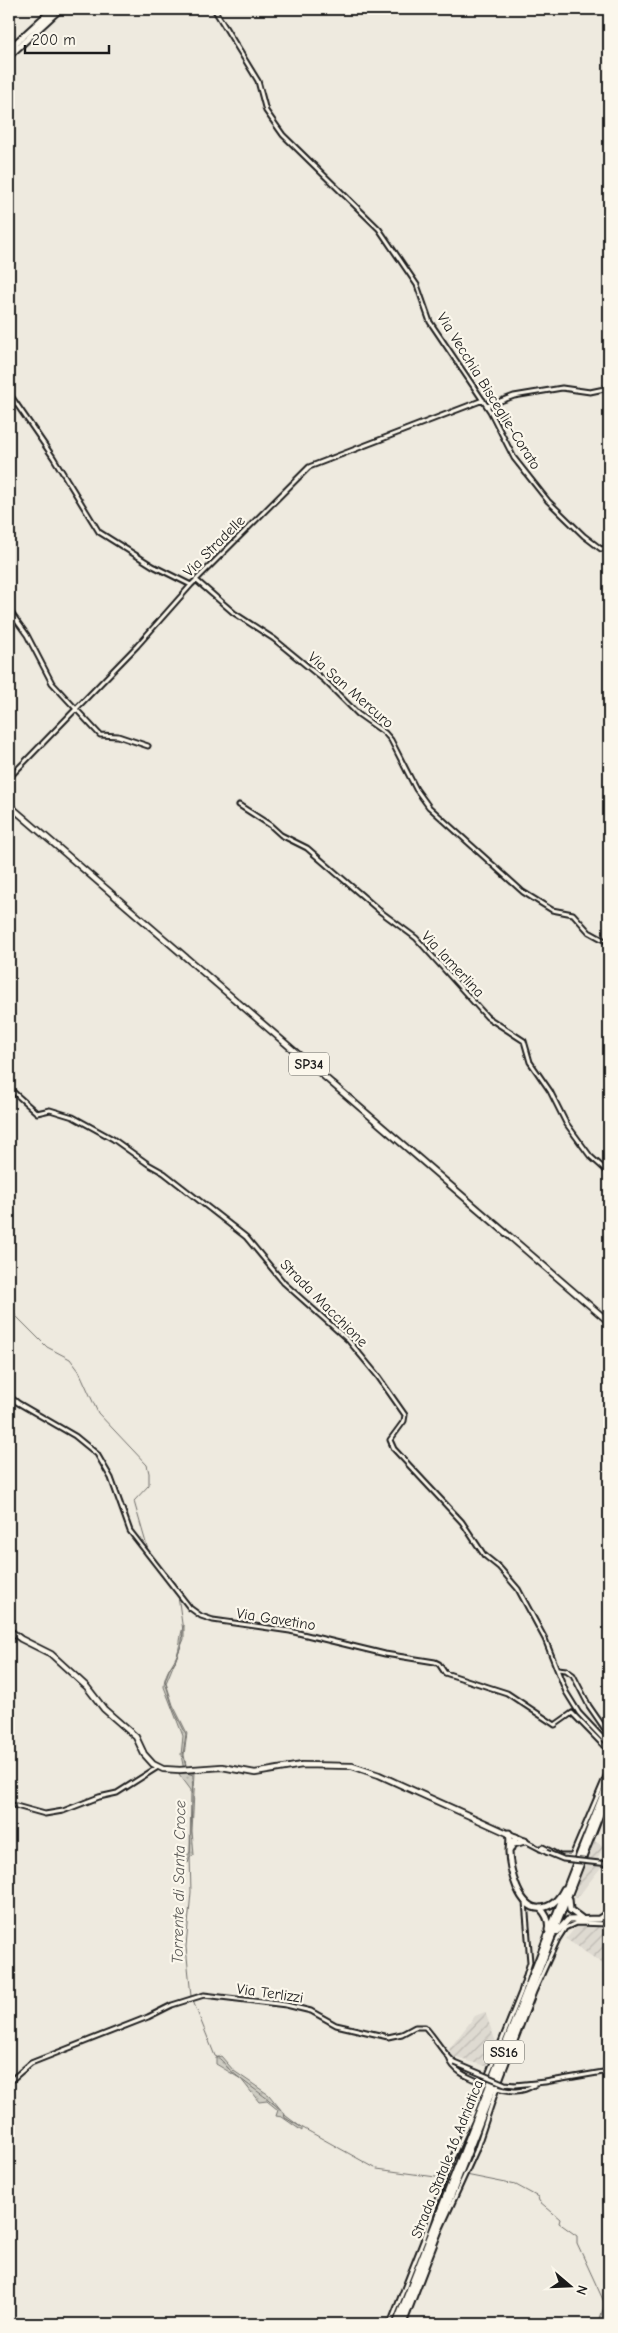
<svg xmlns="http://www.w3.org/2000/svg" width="618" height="2333" viewBox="0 0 618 2333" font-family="'Comic Neue',sans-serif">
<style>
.industrial{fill:url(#industrial-furrows)}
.grass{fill:url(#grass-dots);stroke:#75746f}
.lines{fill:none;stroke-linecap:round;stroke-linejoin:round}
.stream{stroke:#6f6d69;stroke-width:1}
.minor-tunnel{stroke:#c4c1b8;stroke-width:3;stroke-dasharray:3 1.5;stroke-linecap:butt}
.minor-casing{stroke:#1c1c1c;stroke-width:7}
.major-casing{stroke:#1c1c1c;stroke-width:8}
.highway-casing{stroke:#1c1c1c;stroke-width:9}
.minor{stroke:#fbf7ec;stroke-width:3}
.major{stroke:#fbf7ec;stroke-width:4.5}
.highway{stroke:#fbf7ec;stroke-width:5}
.minor-bridge-casing{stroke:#1c1c1c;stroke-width:7;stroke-linecap:butt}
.minor-bridge{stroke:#fbf7ec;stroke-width:3}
.labels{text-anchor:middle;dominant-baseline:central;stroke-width:4.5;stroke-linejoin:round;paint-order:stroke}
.shield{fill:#fbf7ec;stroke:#5f5e5a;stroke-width:1}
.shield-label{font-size:14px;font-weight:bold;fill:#1c1c1c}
.street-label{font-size:15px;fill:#1c1c1c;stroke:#fbf7ec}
.water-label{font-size:16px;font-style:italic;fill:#5a5956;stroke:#fbf7ec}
</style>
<defs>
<pattern id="industrial-furrows" width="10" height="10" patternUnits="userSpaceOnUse" patternTransform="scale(1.25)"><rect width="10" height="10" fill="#dedad1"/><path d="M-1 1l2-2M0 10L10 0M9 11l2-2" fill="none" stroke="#bebab3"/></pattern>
<pattern id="grass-dots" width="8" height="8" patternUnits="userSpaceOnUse" patternTransform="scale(1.25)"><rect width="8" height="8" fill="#ceccc2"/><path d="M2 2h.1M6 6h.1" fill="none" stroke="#b0afa6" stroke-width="1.8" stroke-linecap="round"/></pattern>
</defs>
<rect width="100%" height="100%" fill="#eeeadf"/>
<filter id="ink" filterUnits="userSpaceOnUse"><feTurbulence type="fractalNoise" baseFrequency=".02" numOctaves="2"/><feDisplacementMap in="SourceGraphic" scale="10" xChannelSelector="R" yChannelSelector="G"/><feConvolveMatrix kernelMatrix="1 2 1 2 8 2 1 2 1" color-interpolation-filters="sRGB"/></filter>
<g filter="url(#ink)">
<path class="industrial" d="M594,1841l10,5 -10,19 8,1 -25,32h-3l9,-33z
M609,1918v50l-43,-29 13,-16 24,-2z
M485,2012l12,33 -8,22 -36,-10 -4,-8 26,-33z"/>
<path class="grass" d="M184,1625v14l-18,44 7,22 14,28 -3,22 3,15h-3l-3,-15 2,-19 -19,-49c0,-13 7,-20 12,-30 5,-10 3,-21 8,-32z
M183,1773h12l-3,58 2,24 -4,2 -2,6 -5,-6 5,-2 2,-3 1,-62 -12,-16z
M221,2056l13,15 35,24 17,21 16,12v3l-20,-14 -6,-1 2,-6 -11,-9 -8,1 -18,-23 -25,-15v-6z"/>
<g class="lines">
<path class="stream" d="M9,1309l38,38 23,12 9,12 19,42 49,52 2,8v12l-15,16 1,4 13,45 31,39
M178,1595l5,36 -1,11 -7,20 -5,5 -5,14 8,27 13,26 -3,21 3,12
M187,1773l6,2 -3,82 1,35 -5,55 5,49
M193,2001l22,55c7,3 9,8 14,13 17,16 38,27 55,44l1,5 90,50
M377,2169l66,9
M466,2175l50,10 22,12 1,4 21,18 -1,4 18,13v7l28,61 -7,20"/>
<path class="minor-tunnel" d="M445,2178l20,-3"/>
<g class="minor-casing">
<path id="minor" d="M214,9l44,72 8,30 17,24 96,94 38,56 13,37 60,89 24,47 34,43 36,35 17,13 8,-1
M9,393l44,64 46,75 54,34 38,19
M487,406l27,-10 48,-8 28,4 19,-4
M196,580l38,33 40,26 50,41 34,34 27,19 6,7 25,49 13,18 94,85 29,18 21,4 16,18 20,11
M9,610l18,25 25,48 48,52 18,1 30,10
M9,778l128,-132 54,-61 118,-118 174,-67
M239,805l31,20 11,10 26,13 74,64 35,26 71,79 37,24 6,21 20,29 16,32 24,33 19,17
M9,1088l28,25 13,-3 23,7 40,22 35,25 16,9 82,64 38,46 65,58 28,34 28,40 -1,6 -14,19 4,9 68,73 22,33 15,12 19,22 27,50 21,53 13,21 30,32
M9,1396l9,7 57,33 22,18 14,24 19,53 60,77 11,8 12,4 77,11 95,23 50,8 4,2 6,9 62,20 48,32 17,-12 37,38
M558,1669l8,1 7,5 16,31 20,29
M9,1804l36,10 18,-3 36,-14 18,-4 41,-26
M525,1841l21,11
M540,1849l3,-2 17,9h12l37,-87
M449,2058c5,15 22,20 36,26
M9,2082l22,-19 117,-46 24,-12 32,-10 82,10 25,6 25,14 52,12 14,-3 13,-7h10c11,12 17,25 30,36
M515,2085l30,-3 64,-11
M497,2088c14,4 24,5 37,-3
M390,2324l33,-83 25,-74 23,-50 50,-125 9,-30 -5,-60
M404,2324l37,-96 35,-77 21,-63 37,-96 24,-53 7,-11 11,-5 33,1"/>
</g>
<g class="major-casing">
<path id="major" d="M9,805l600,517
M9,1630l12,9 30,15 36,33 17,22 32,28 8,17 9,10 10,5 17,1 42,-3 33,6 47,-8 50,1 27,9 146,66"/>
</g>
<g class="highway-casing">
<path id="highway" d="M9,49l44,-40
M9,56l51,-47
M509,1833c2,7 0,12 0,19 0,16 10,59 32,56 11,-1 18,-9 23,-19
M514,1844l11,-3
M510,1850l6,-13
M569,1899l1,11 11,8
M540,1908c6,6 10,13 8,22
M557,1932l11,-12 31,-1 10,-7
M396,2324l213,-545
M401,2324l208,-533"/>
</g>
<use href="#minor" class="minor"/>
<use href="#major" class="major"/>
<use href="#highway" class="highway"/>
<g class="minor-bridge-casing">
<path id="minor-bridge" d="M546,1852l17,7 46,5
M455,2063l50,21 10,1"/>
</g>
<use href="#minor-bridge" class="minor-bridge"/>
</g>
</g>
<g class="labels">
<g class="shield">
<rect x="289" y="1052.5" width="40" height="23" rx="4"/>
<rect x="484" y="2040.5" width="40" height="23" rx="4"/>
</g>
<g class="shield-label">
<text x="309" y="1064">SP34</text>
<text x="504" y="2052">SS16</text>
</g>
<g class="street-label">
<text transform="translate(489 391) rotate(58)">Via Vecchia Bisceglie-Corato</text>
<text transform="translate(214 546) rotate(-45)">Via Stradelle</text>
<text transform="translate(351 690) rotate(41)">Via San Mercuro</text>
<text transform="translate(453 964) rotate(47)">Via lamerlina</text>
<text transform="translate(324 1303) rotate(45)">Strada Macchione</text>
<text transform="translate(276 1619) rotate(9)">Via Gavetino</text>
<text transform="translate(270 1993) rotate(8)">Via Terlizzi</text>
<text transform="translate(447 2159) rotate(-68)">Strada Statale 16 Adriatica</text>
</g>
<g class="water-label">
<text transform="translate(179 1882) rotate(-89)">Torrente di Santa Croce</text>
</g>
</g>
<rect width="618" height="2333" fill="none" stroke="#fbf7ec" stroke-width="30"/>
<rect x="15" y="15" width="588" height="2303" fill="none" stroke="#1c1c1c" stroke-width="2" filter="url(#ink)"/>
<g transform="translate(570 2286) rotate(109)" stroke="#fbf7ec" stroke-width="4" paint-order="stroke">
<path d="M0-4L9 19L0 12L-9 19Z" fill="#1c1c1c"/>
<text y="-8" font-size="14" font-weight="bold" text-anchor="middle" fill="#1c1c1c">N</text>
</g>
<path d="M25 45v8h84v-8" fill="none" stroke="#1c1c1c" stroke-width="2.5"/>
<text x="32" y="45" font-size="15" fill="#1c1c1c" stroke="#fbf7ec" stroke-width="4" paint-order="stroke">200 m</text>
</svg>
